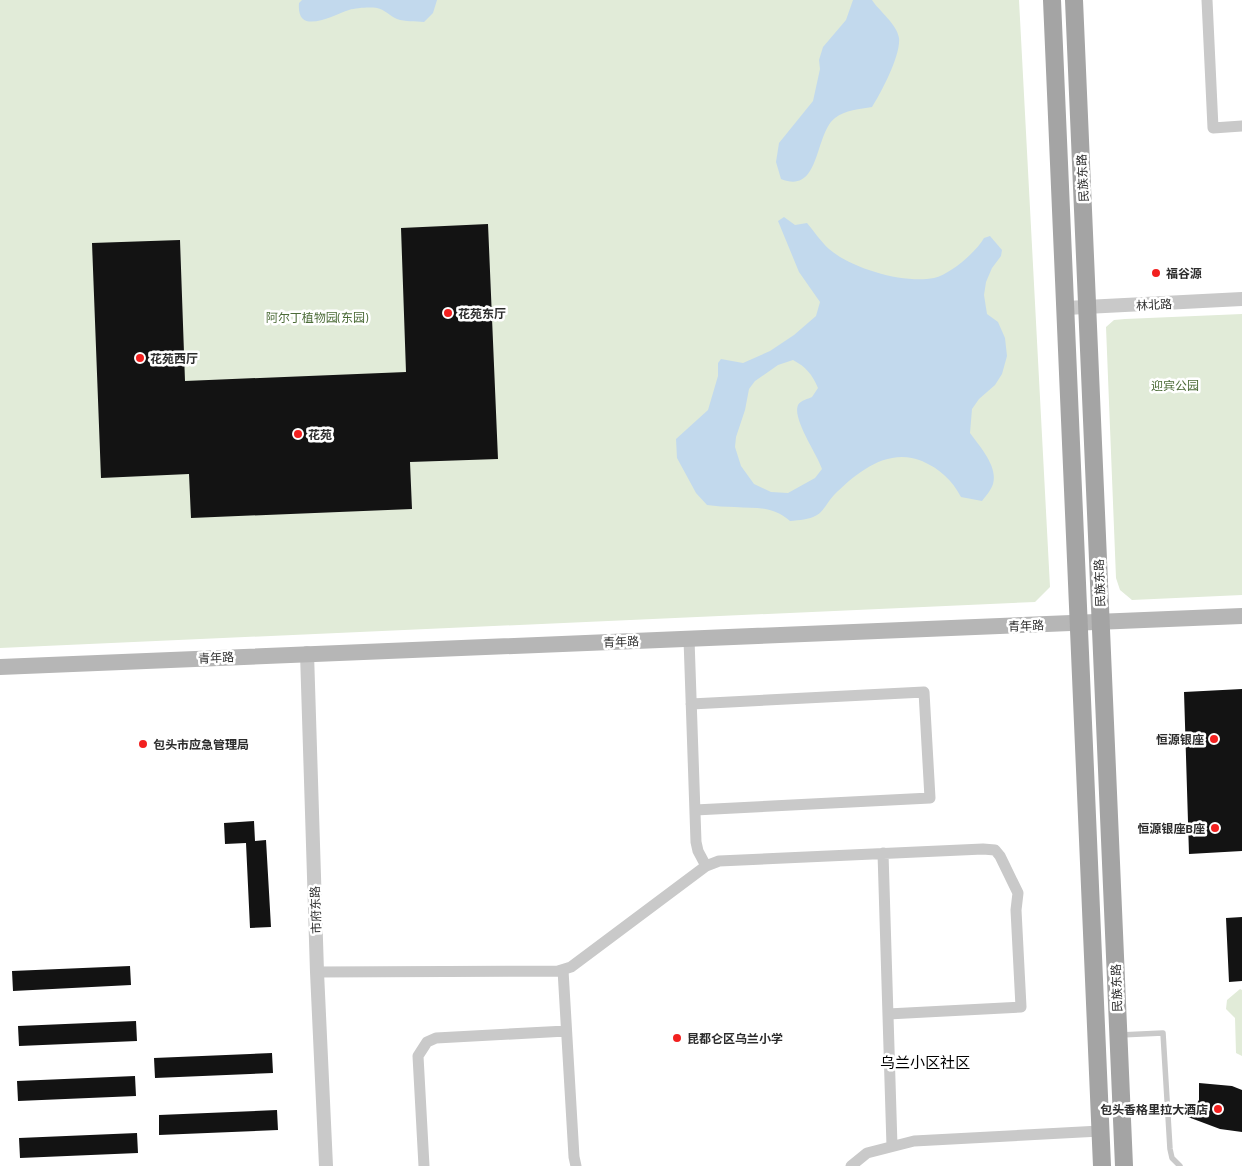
<svg xmlns="http://www.w3.org/2000/svg" width="1242" height="1166" viewBox="0 0 1242 1166" font-family="Barlow,'Noto Sans SC',sans-serif">
<style>
.green{fill:#e1ebd8}
.water{fill:#c2d9ed;fill-rule:evenodd}
.building{fill:#131313}
.lines{fill:none;stroke-linecap:round;stroke-linejoin:round}
.service{stroke:#c9c9c9;stroke-width:5.5}
.minor{stroke:#c9c9c9;stroke-width:11}
.tertiary{stroke:#c9c9c9;stroke-width:14}
.secondary{stroke:#b6b6b6;stroke-width:16}
.primary{stroke:#a4a4a4;stroke-width:18}
.poi-dot{fill:#f2201f;stroke:#fff;stroke-width:2}
.labels{text-anchor:middle;dominant-baseline:central;stroke-width:5;stroke-linejoin:round;paint-order:stroke}
.street-label{font-size:12px;fill:#2c2c2c;stroke:#fff}
.poi-label{font-size:12px;font-weight:bold;fill:#2c2c2c;stroke:#fff;text-anchor:start}
.park-label{font-size:12px;fill:#4b6b37;stroke:#fff}
.quarter-label{font-size:15px;fill:#000;stroke:#fff}
</style>
<rect width="100%" height="100%" fill="#fff"/>
<path class="green" d="M0,0h1019l31,587 -15,15 -1035,46z
M1242,314v281l-110,5 -12,-10 -4,-12 -10,-251 8,-7 11,-1z
M1240,989l2,1v66l-6,-3 -1,-35 -9,-9 1,-9z"/>
<path class="water" d="M302,0h135l-4,13 -9,9c-8,-1 -19,0 -27,-3 -7,-3 -13,-10 -20,-11 -8,-1 -21,0 -28,2 -16,5 -53,27 -50,-7z
M853,0h19c7,11 25,24 27,38 2,17 -18,55 -27,69 -12,2 -27,3 -37,11 -21,16 -14,77 -54,61l-5,-17 3,-19 34,-42 7,-32 -1,-9 4,-13 23,-27z
M784,217l11,8 12,-2c7,8 14,19 22,26 23,20 76,35 105,29 17,-4 42,-26 50,-40l6,-2 12,14 -1,6 -9,12 -6,14 -2,13 3,19 11,8 7,16 2,18 -5,18 -7,11 -16,14 -7,10 -2,24c10,14 28,33 23,51 -2,6 -7,12 -11,17l-21,-4c-9,-17 -21,-28 -39,-36 -34,-14 -65,11 -88,34 -6,6 -10,16 -17,20 -9,5 -17,5 -27,6 -19,-16 -33,-12 -55,-14 -10,0 -19,-1 -28,-2l-11,-12 -19,-35 -1,-19 32,-29 10,-34v-13l3,-4 22,4 27,-12 24,-16 22,-19 4,-14 -21,-30 -21,-51zM793,360c13,7 19,14 25,28l-6,9c-4,2 -11,3 -14,8 -6,14 19,49 24,64l-7,9 -27,15 -17,-1 -17,-8 -13,-18 -6,-19 1,-10 9,-27 4,-21 6,-8 23,-16z"/>
<path class="building" d="M488,224l10,235 -88,3 2,47 -221,9 -2,-44 -88,4 -9,-235 88,-3 5,141 221,-9 -5,-144z
M1242,689v162l-53,3 -5,-162z
M254,821l1,20 11,-1 5,87 -21,1 -4,-85 -21,1 -1,-21z
M1242,917v64l-13,1 -3,-64z
M130,966l1,19 -118,6 -1,-20z
M136,1021l1,20 -118,5 -1,-20z
M272,1053l1,20 -118,5 -1,-20z
M135,1076l1,20 -118,5 -1,-20z
M1199,1083l33,3 10,4v42l-22,-3 -32,-12 11,-17z
M277,1110l1,20 -119,5v-20z
M137,1133l1,20 -118,5 -1,-20z"/>
<g class="lines">
<path class="service" d="M1120,1035l43,-2 7,116 2,9 8,8"/>
<path class="minor" d="M1207,0l6,128 29,-2
M689,639l7,203 2,9 8,15
M691,704l233,-12 6,106 -235,12
M883,853l9,293
M563,970l11,187 2,9
M317,972l241,-1 13,-4 135,-101 13,-5 264,-12 12,1 5,6 18,37 -2,17 5,97 -133,7
M424,1166l-6,-110 9,-14 9,-4 130,-7
M851,1166l16,-13 47,-12 186,-10"/>
<path class="tertiary" d="M1066,308l176,-9
M307,653l10,319 9,194"/>
<path class="secondary" d="M0,667l1242,-51"/>
<path class="primary" d="M1052,0l50,1166
M1074,0l50,1166"/>
</g>
<g class="poi-dot">
<circle cx="1156" cy="273" r="5"/>
<circle cx="448" cy="313" r="5"/>
<circle cx="140" cy="358" r="5"/>
<circle cx="298" cy="434" r="5"/>
<circle cx="1214" cy="739" r="5"/>
<circle cx="143" cy="744" r="5"/>
<circle cx="1215" cy="828" r="5"/>
<circle cx="677" cy="1038" r="5"/>
<circle cx="1218" cy="1109" r="5"/>
</g>
<g class="labels">
<g class="street-label">
<text transform="translate(1082 178) rotate(-93)">民族东路</text>
<text transform="translate(1154 304) rotate(-3)">林北路</text>
<text transform="translate(1099 583) rotate(-92)">民族东路</text>
<text transform="translate(1026 625) rotate(-2)">青年路</text>
<text transform="translate(621 641) rotate(-2)">青年路</text>
<text transform="translate(216 657) rotate(-3)">青年路</text>
<text transform="translate(315 910) rotate(-92)">市府东路</text>
<text transform="translate(1116 988) rotate(-92)">民族东路</text>
</g>
<g class="poi-label">
<text x="1166" y="273">福谷源</text>
<text x="458" y="313">花苑东厅</text>
<text x="150" y="358">花苑西厅</text>
<text x="308" y="434">花苑</text>
<text x="1204" y="739" text-anchor="end">恒源银座</text>
<text x="153" y="744">包头市应急管理局</text>
<text x="1205" y="828" text-anchor="end">恒源银座B座</text>
<text x="687" y="1038">昆都仑区乌兰小学</text>
<text x="1208" y="1109" text-anchor="end">包头香格里拉大酒店</text>
</g>
<g class="park-label">
<text x="317" y="317">阿尔丁植物园(东园)</text>
<text x="1175" y="385">迎宾公园</text>
</g>
<g class="quarter-label">
<text x="925" y="1062">乌兰小区社区</text>
</g>
</g>
</svg>
